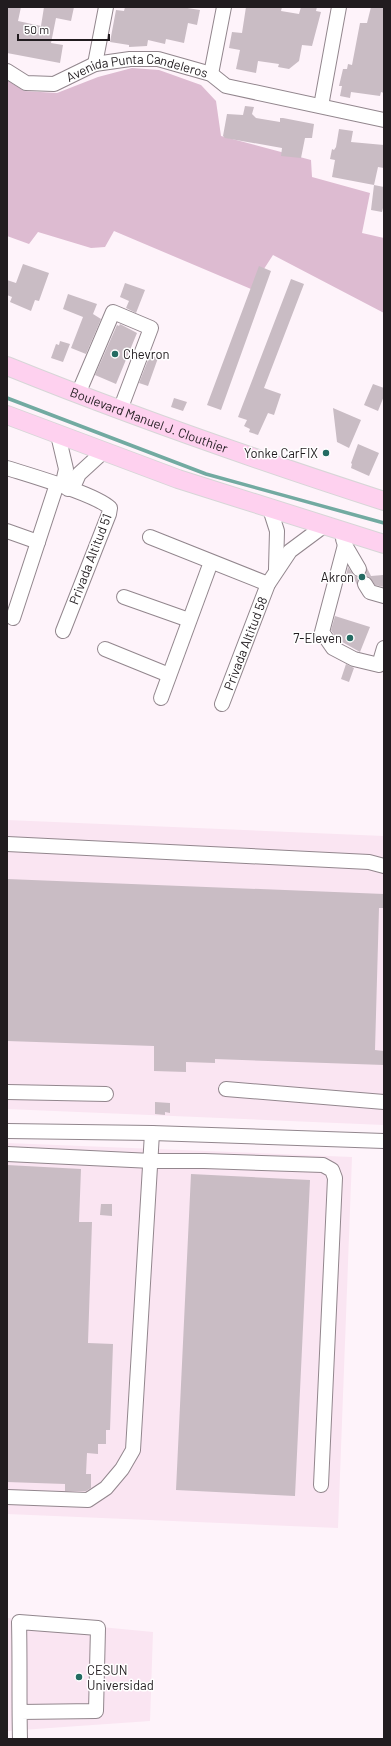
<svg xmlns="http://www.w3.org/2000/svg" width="391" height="1746" viewBox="0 0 391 1746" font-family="Barlow,sans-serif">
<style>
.built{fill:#fae5f2}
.green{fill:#ddbbd1}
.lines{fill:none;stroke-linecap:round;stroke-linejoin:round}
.stream{stroke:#72aaa1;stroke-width:3.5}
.building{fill:#c9bcc4}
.minor-casing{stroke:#92868d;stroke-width:16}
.major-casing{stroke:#d7d6d7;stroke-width:20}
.minor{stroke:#fff;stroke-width:14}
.major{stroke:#fed1ef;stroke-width:18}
.poi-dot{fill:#236b62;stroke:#fff;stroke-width:1.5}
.labels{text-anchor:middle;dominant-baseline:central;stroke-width:3;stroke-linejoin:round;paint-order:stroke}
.street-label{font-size:13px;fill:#211c1f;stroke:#fff}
.poi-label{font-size:13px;fill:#211c1f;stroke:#fff;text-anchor:end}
</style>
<rect width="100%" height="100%" fill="#fef3fa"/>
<path class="built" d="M7,820l377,16v289l-377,-16z
M7,1143l345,14 -14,371 -331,-14z
M7,1618l146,14 -3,89 -143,10z"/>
<path class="green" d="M132,68l27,2 42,15 15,16 5,35 90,24 1,17 58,16 -8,40 22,5v75l-111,-58 -22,34 -137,-58 -9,16 -14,1 -53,-16 -9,12 -22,-8v-156l17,11 33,2 41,-16z"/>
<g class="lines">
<path class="stream" d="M7,398l199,76 178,49"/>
</g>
<path class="building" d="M7,7h14l-3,14 23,5 3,-19h30l-3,14 -15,-3 -5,25 12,2 -3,18 -53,-10z
M125,7h56l19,3 -3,15 -9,-2 -4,20 -18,-4 -1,5 -17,-4 -1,6 -18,1v-2l-19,-3 6,-32 8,1z
M246,7h36l-1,4 18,3 2,-7h16l-1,4 5,1 -9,34 -10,-1 -3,16 -10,8 -11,-2 1,-3 -21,-3 -2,12 -20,-4 4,-19 -11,-2 3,-16 10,1z
M371,7h13v86l-3,-1 -1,4 -29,-4 -1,6 -10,-2 2,-10h-3l4,-17h4l1,-5 4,1 8,-42h7z
M245,106l9,1 -2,7 4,4 24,4v-4h3l31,6 -2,14h-7l-4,20 -20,-2 1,-8 -57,-10 -2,-2 4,-22 16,1z
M339,129l14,2 -2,11 33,3v23l-6,-1 -4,18 10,2v17l-2,8 -11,-2 3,-25 -42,-8 3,-17 -5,-1 2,-10 2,1 2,-3z
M23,264l26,9 -10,28 -4,-1 -4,11 -21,-9 2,-5 -5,-2v-15l9,3z
M259,266l12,5 -50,139 -14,-5z
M291,279l13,5 -40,104 17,6 -7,21 -6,-2 -10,22 -9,-3 1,-3 -6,-3 3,-6 -9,-3z
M125,283l20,7 -9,23 -10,-5 3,-7 -9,-4z
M68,294l29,10 -4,10 8,5 -15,35 -15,-6 12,-31 -20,-8z
M120,324l17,9 -21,51 -21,-9 22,-50 2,1z
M60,341l10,3 -7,18 -12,-4 5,-14 3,1z
M150,355l8,3 -10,28 -9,-3z
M373,384l11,4v8l-6,15 -14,-6z
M174,398l13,4 -4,9 -12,-4z
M333,408l28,12 -12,28 -12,-6z
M358,444l21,9 -10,23 -18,-8 1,-4 -1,-1z
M348,567l6,9 6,1 -3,8 -3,-7 -9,2z
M367,568l4,8 12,-1 1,12 -9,-2 -6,-8 -5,-1z
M335,616l35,11 -10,25 -23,-13 -6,-9z
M346,664l8,4 -5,14 -8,-3z
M7,879l377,15v14h-5l-4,142 9,1v14l-169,-6v4l-29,-1v10l-32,-1v-25l-147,-5z
M155,1102l15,1v10l-5,-1v3l-10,-1z
M7,1165l74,4 -2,53h13l-4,121 25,1 -3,86h-4v14h-8v10l-11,-1 -1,21h5v14l-5,3h-21v-7l-58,-2z
M191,1174l119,6 -15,316 -119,-6z
M101,1204h11v12l-12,-1z"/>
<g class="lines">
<g class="minor-casing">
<g id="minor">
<path d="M95,64l11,-57"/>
<path id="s1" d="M7,71l19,12 28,1 41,-20 35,-5h28l53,15 15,12 158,34"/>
<path d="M211,74l13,-67"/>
<path d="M321,106l18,-99"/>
<path d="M78,394l35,-82 38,16 -31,82"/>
<path d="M58,435l8,34 -2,9 4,11 7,-6 4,-9 24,-22"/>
<path d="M7,468c22,7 89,26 103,40l-1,6 -46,117"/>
<path d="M270,509l7,22 -1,38"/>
<path d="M7,531l31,11"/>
<path d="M150,537l118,47"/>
<path d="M343,539l2,6 14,24"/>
<path d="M345,545l-23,87 11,16 21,11 25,6 5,-17"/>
<path d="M365,584l5,8 14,4"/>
<path d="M124,597l65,23"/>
<path d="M13,618l44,-134"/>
<path d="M105,649l64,26"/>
<path d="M161,698l50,-136"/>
<path id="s2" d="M222,704l46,-120 22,-33 35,-26"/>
<path d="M7,844l362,18 15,4"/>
<path d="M226,1089l158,13"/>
<path d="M7,1092l99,2"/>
<path d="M7,1131l145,2 232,8"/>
<path d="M7,1154l145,7h52l119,4 9,5 3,8 -14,307"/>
<path d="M7,1497l81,3 18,-12 16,-19 11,-19 19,-317"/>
<path d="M20,1712l76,-1 2,-83 -79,-6c1,39 0,78 1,117"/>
</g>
</g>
<g class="major-casing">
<g id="major">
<path id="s3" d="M7,366c124,50 250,94 377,135"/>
<path d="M7,415l171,64 206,65"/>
</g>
</g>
<use href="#minor" class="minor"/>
<use href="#major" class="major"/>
</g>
<g class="poi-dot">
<circle cx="115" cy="354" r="4"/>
<circle cx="326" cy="453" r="4"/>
<circle cx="362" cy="577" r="4"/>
<circle cx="350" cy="638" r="4"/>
<circle cx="79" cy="1677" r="4"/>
</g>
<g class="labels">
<g class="street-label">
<text stroke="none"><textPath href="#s1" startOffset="138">Avenida Punta Candeleros</textPath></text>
<text stroke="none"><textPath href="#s3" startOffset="152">Boulevard Manuel J. Clouthier</textPath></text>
<text transform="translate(90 559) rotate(-69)">Privada Altitud 51</text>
<text stroke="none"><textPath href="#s2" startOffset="65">Privada Altitud 58</textPath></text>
</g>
<g class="poi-label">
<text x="123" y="354" text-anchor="start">Chevron</text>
<text x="318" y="453">Yonke CarFIX</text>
<text x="354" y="577">Akron</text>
<text x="342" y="638">7-Eleven</text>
<text x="87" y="1670" text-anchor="start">CESUN<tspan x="87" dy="15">Universidad</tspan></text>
</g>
</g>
<rect width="391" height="1746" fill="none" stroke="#211c1f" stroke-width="16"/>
<path d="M18 34v6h91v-6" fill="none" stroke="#211c1f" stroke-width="2"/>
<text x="24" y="34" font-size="12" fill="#211c1f" stroke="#ffffff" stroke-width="3" paint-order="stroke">50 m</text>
</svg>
